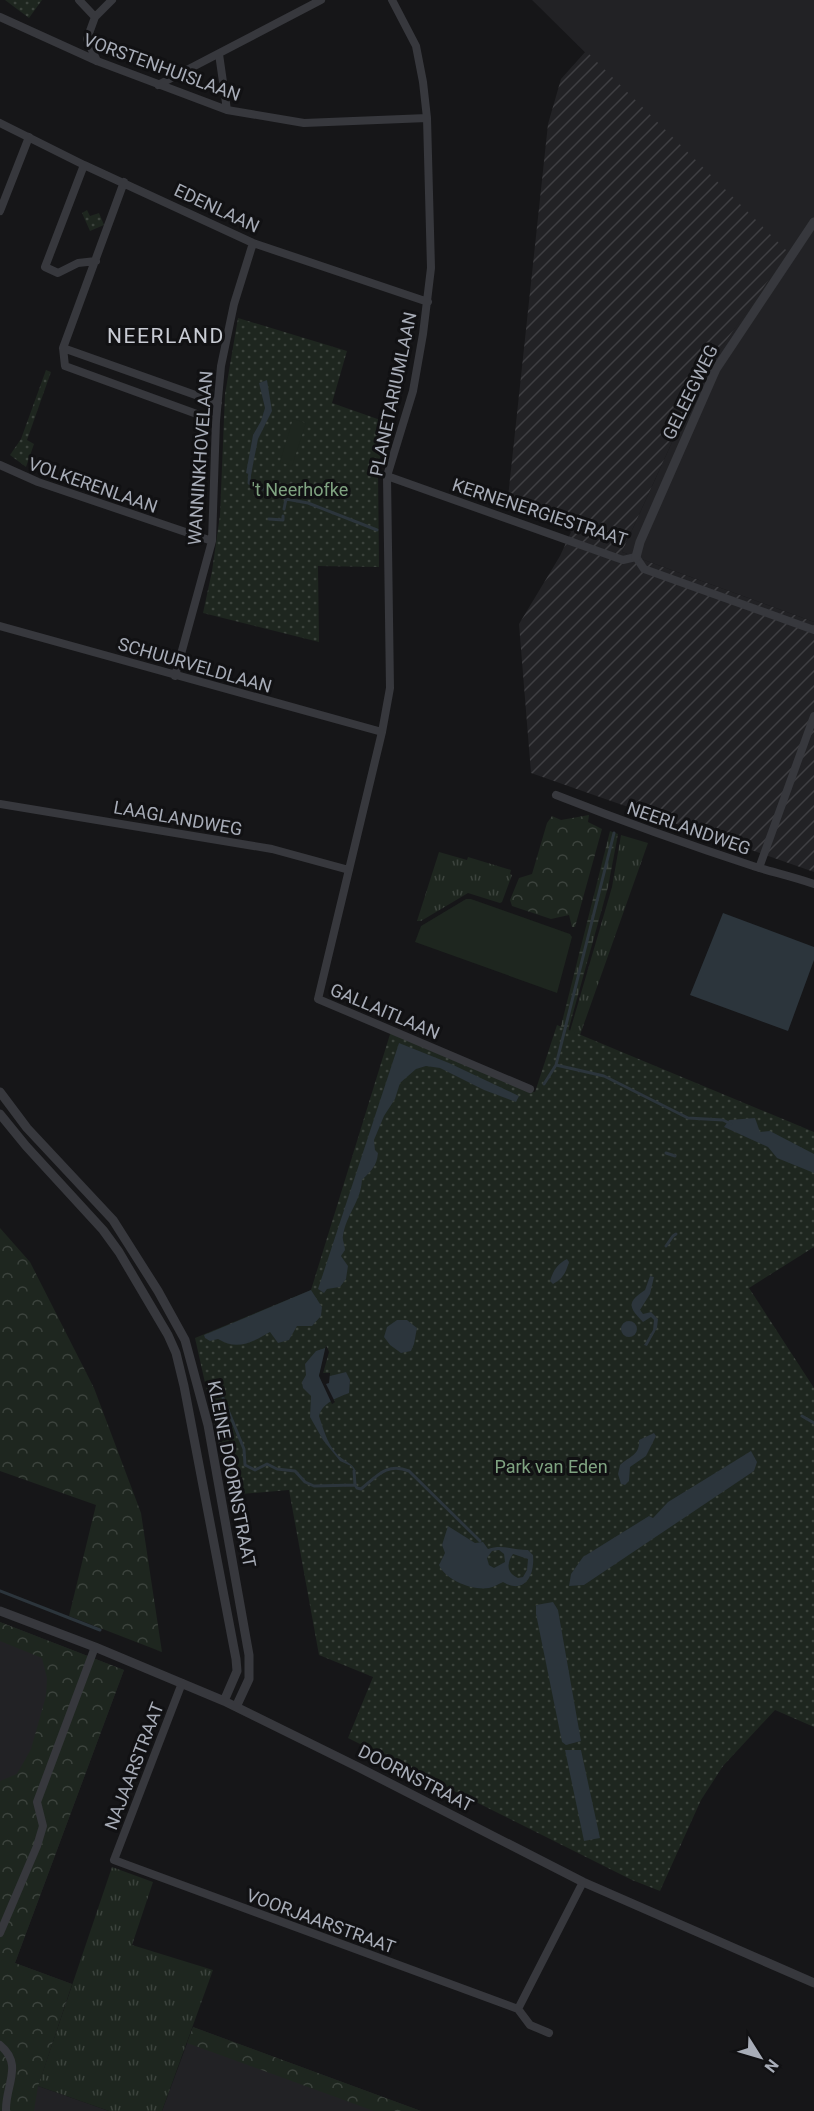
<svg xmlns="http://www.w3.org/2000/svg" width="814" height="2111" viewBox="0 0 814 2111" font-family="Roboto,sans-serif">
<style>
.built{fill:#222225}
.industrial{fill:url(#industrial-furrows)}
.grass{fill:url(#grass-tufts)}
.forest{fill:url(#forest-crowns)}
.wetland{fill:url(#wetland-marsh)}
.park{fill:url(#park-dots)}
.garden{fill:#1e261f}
.water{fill:#2c353c;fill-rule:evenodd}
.pier{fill:#161618}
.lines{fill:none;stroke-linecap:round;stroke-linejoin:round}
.stream{stroke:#2c353c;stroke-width:3}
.minor{stroke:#37383d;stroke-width:8}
.tertiary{stroke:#37383d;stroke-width:9}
.labels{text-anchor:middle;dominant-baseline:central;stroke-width:6;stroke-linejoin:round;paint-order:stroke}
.street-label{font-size:18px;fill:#a8adb8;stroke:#111113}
.park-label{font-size:18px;fill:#7fa381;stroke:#111113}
.quarter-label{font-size:21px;letter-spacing:1.5px;fill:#c9ccd4;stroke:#111113}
</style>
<defs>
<pattern id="industrial-furrows" width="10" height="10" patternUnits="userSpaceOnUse" patternTransform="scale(1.5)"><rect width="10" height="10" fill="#222225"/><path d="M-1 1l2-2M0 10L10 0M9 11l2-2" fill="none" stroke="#3f3f43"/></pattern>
<pattern id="grass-tufts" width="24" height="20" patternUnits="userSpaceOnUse" patternTransform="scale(1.5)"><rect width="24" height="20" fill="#1e261f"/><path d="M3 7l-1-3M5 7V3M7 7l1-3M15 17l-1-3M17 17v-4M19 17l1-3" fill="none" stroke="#3c433d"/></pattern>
<pattern id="forest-crowns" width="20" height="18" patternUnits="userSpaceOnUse" patternTransform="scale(1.5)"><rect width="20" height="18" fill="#1e261f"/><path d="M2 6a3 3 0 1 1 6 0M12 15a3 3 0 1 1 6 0" fill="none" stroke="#3c433d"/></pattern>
<pattern id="wetland-marsh" width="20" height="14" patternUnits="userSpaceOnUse" patternTransform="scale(1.5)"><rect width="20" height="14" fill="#1e261f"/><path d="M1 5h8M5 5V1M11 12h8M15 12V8" fill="none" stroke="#3c433d"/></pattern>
<pattern id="park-dots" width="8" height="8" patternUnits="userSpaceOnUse" patternTransform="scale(1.5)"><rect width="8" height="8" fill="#1e261f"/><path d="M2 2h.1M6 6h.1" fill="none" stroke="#3c433d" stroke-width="1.8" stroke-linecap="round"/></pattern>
</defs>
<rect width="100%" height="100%" fill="#161618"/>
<path class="built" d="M532,0h282v622l-192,-70 81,-178 84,-122z
M0,1622l124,48 -109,293 57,21 -34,102 71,25h-109z
M193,2027l228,84h-259z"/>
<path class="industrial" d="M586,51l202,201 -85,122 -81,178 192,70v250l-283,-99 -12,-149 41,-68 11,-24 -64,-25 41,-383 13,-45z"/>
<path class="grass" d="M621,835l27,8 -68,192 -10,-4 42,-144z
M439,852l28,8 1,-3 43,13 -1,4 2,1 -10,27 -2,1 -32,-10 -47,28h-4z
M112,1867l41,15 -21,63 81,25 -51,141h-53l-71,-25z"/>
<path class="forest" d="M589,815l-1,7 14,7 -27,98h-3l-3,-12 -18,4 -39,-13 -2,-6 9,-22 13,-4 15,-51 5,-7 9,4z
M0,1228l30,34 64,126 47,125 21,139 -93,-36 27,-111 -96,-34z
M0,1622l124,48 -109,293 57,21 -34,102 -4,25h-34v-330l17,-7 14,-25 15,-53 1,-18 -5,-20 -42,-17z
M193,2027l228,84h-47l-187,-68z"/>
<path class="wetland" d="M610,831l8,3 -10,53 -43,155 -5,-12z"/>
<path class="park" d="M5,0h37l-13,18z
M87,210l3,6 9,-3 5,12 -14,6 -8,-18z
M238,318l109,33 -15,52 57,20 -11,42 1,102 -61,-1 1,76 -116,-29 9,-42 8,-56 5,-121z
M46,370l5,2 -24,68 7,4 -8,23 -16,-12 11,-16z
M557,1025l257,107v115l-65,41 65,100v339l-39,-17 -52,56 -22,34 -41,91 -28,-11 -284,-142 25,-61 -54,-22 -30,-165 -59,5 -35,-157 116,-48 80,-259 144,61z"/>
<path class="garden" d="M293,419l13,4 -14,43 -12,-4z
M466,899h5l99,35 2,3 -15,56 -142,-51 6,-16z"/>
<path class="water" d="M267,380l5,31 -14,28 -7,36 -5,-2 7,-38 8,-14 4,-13 -6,-25z
M723,913l91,34v13l-26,71 -98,-36z
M399,1043l50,20 70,33 -3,6 -32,-12 -44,-22 -14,-2 -10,3 -16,14 -5,16 -11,17 -10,24 1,10 3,3c-1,13 -7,18 -16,27 -1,21 -16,35 -19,56 -1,4 2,9 2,14l-4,6 7,10 -2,13 -6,8 -13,2 -3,4 -6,-4z
M755,1118l5,14 10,-1 44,23v19l-37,-15 -9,-11 -44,-20 5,-7z
M567,1259l2,3c-3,10 -6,17 -16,22l-3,-3c3,-10 7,-17 17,-22z
M650,1276l4,1 -4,17 -10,16 3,4 8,-2 7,7 -1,9 -10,18 -3,-1 9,-15 1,-10 -3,-3 -8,5c-15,-15 -16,-20 2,-32z
M311,1290l11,17 -1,9 -9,10h-15l-8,14 -11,3 -8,-11c-17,10 -33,19 -52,7l-8,2 -5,-3 -1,-3z
M397,1320h10l10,8 -3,16 -3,7 -10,2 -11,-8 -6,-8 3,-10z
M621 1329a8 8 0 1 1 16 0a8 8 0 1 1-16 0Z
M325,1348l1,4 -7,24h11l16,-4 4,8 -1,13c-12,5 -26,9 -30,23 4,12 8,26 16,36 6,8 17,10 21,19h-2l-3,-5 -11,-5 -17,-21 -13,-23 1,-21 -8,-8 -1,-6 4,-7 -1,-11 11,-13z
M654,1433l2,3 -10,20 -16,11 -1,14 -4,4 -4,-1 -3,-10 2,-9c10,-9 20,-10 19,-25z
M751,1451l6,11 -3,9 -170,114 -15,1 2,-12 12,-17 66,-41 4,2 15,-16z
M448,1526l27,17 8,-1 5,7c14,-5 25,1 40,1l5,5c2,20 -8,40 -30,27 -5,2 -9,5 -14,6 -16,3 -44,-8 -50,-23l6,-12 -3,-8zM499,1550l5,4 1,8 -11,6 -5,-3 -2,-7 5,-7zM513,1554l15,5 -1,11 -4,7 -5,1c-11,-5 -12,-14 -5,-24z
M553,1602l5,8 23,131 -15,4 -4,-3 -26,-128v-9z
M565,1750h16l19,88 -16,3z"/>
<path class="pier" d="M326,1345l3,7 -6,21h7l-1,10 -3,1 9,18 -3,2 -13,-28z"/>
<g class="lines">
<path class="stream" d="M250,470l-1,13 37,16 22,4 69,27
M284,509l2,-10
M269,519l14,1v-4
M556,1065l48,11 84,42 35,2 8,4
M544,1084l12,-19 58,-232
M666,1153l9,3
M666,1246l7,-10 3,-2
M223,1398l21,51 1,16 10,5 12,-6 10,5 18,2 10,11 9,4 41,-1
M802,1416l12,7
M354,1471l1,14 2,3 4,1c16,-13 26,-27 48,-18l71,70
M0,1591l100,39"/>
<path class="minor" d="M79,0l16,17
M392,0l24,46 7,36 4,36 4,150 -8,66 -10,57 -26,85 3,212 -8,44 -64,267 212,90
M0,17l97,44 130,49 77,13 123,-5
M219,54l8,56
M97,61l-10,-22 8,-22 17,-17
M158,85l163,-85
M0,123l84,42 169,78 175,59
M84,165l-39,102 13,6 20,-10 18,-2
M124,182l-61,166 2,18 151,55
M0,211l29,-74
M63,348l155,55
M0,465l38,17 174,59
M387,476l236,84 13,-3 8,12 170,61
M0,626l382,106
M175,676l37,-135 4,-120 5,-55 13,-62 19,-61
M556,795c66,26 133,50 200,72 20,6 38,10 58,17
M0,804l272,45 77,21
M759,868l55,-152
M182,1683l-68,177 404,149 65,-127
M0,1933l37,-87 6,-20 -6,-24 58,-155
M518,2009l12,16 19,8
M0,2045c24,20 5,40 6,66"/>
<path class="tertiary" d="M636,557l4,-15 76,-173 98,-147
M0,1092l27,36 86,92 45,71 27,49 23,85 41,230v24l-13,28
M0,1114l26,32 77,84 16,22 49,83 8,18 8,33 52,273 1,12 -13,30
M0,1611l95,36 129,54 134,66 225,115 231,101"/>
</g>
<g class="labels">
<g class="street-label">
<text transform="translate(162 67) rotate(20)">VORSTENHUISLAAN</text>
<text transform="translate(217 208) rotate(25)">EDENLAAN</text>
<text transform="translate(690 392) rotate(-64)">GELEEGWEG</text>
<text transform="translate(393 394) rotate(-78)">PLANETARIUMLAAN</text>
<text transform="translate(200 458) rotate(-86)">WANNINKHOVELAAN</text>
<text transform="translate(93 485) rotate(19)">VOLKERENLAAN</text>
<text transform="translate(540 512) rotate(18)">KERNENERGIESTRAAT</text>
<text transform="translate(195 665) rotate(16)">SCHUURVELDLAAN</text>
<text transform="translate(178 818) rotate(10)">LAAGLANDWEG</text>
<text transform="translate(689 828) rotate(19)">NEERLANDWEG</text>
<text transform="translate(385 1011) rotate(23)">GALLAITLAAN</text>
<text transform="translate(232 1474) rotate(79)">KLEINE DOORNSTRAAT</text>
<text transform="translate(134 1766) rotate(-69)">NAJAARSTRAAT</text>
<text transform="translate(416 1778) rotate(27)">DOORNSTRAAT</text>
<text transform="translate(321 1921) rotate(20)">VOORJAARSTRAAT</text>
</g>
<g class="park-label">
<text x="300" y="489">'t Neerhofke</text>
<text x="551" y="1466">Park van Eden</text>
</g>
<g class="quarter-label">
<text x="166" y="336">NEERLAND</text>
</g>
</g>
<g transform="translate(760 2057) rotate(127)" stroke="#111113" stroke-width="4.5" paint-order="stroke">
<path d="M0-4.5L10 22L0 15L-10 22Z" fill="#a8adb8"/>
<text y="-9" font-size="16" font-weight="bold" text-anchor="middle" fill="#a8adb8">N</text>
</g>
</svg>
